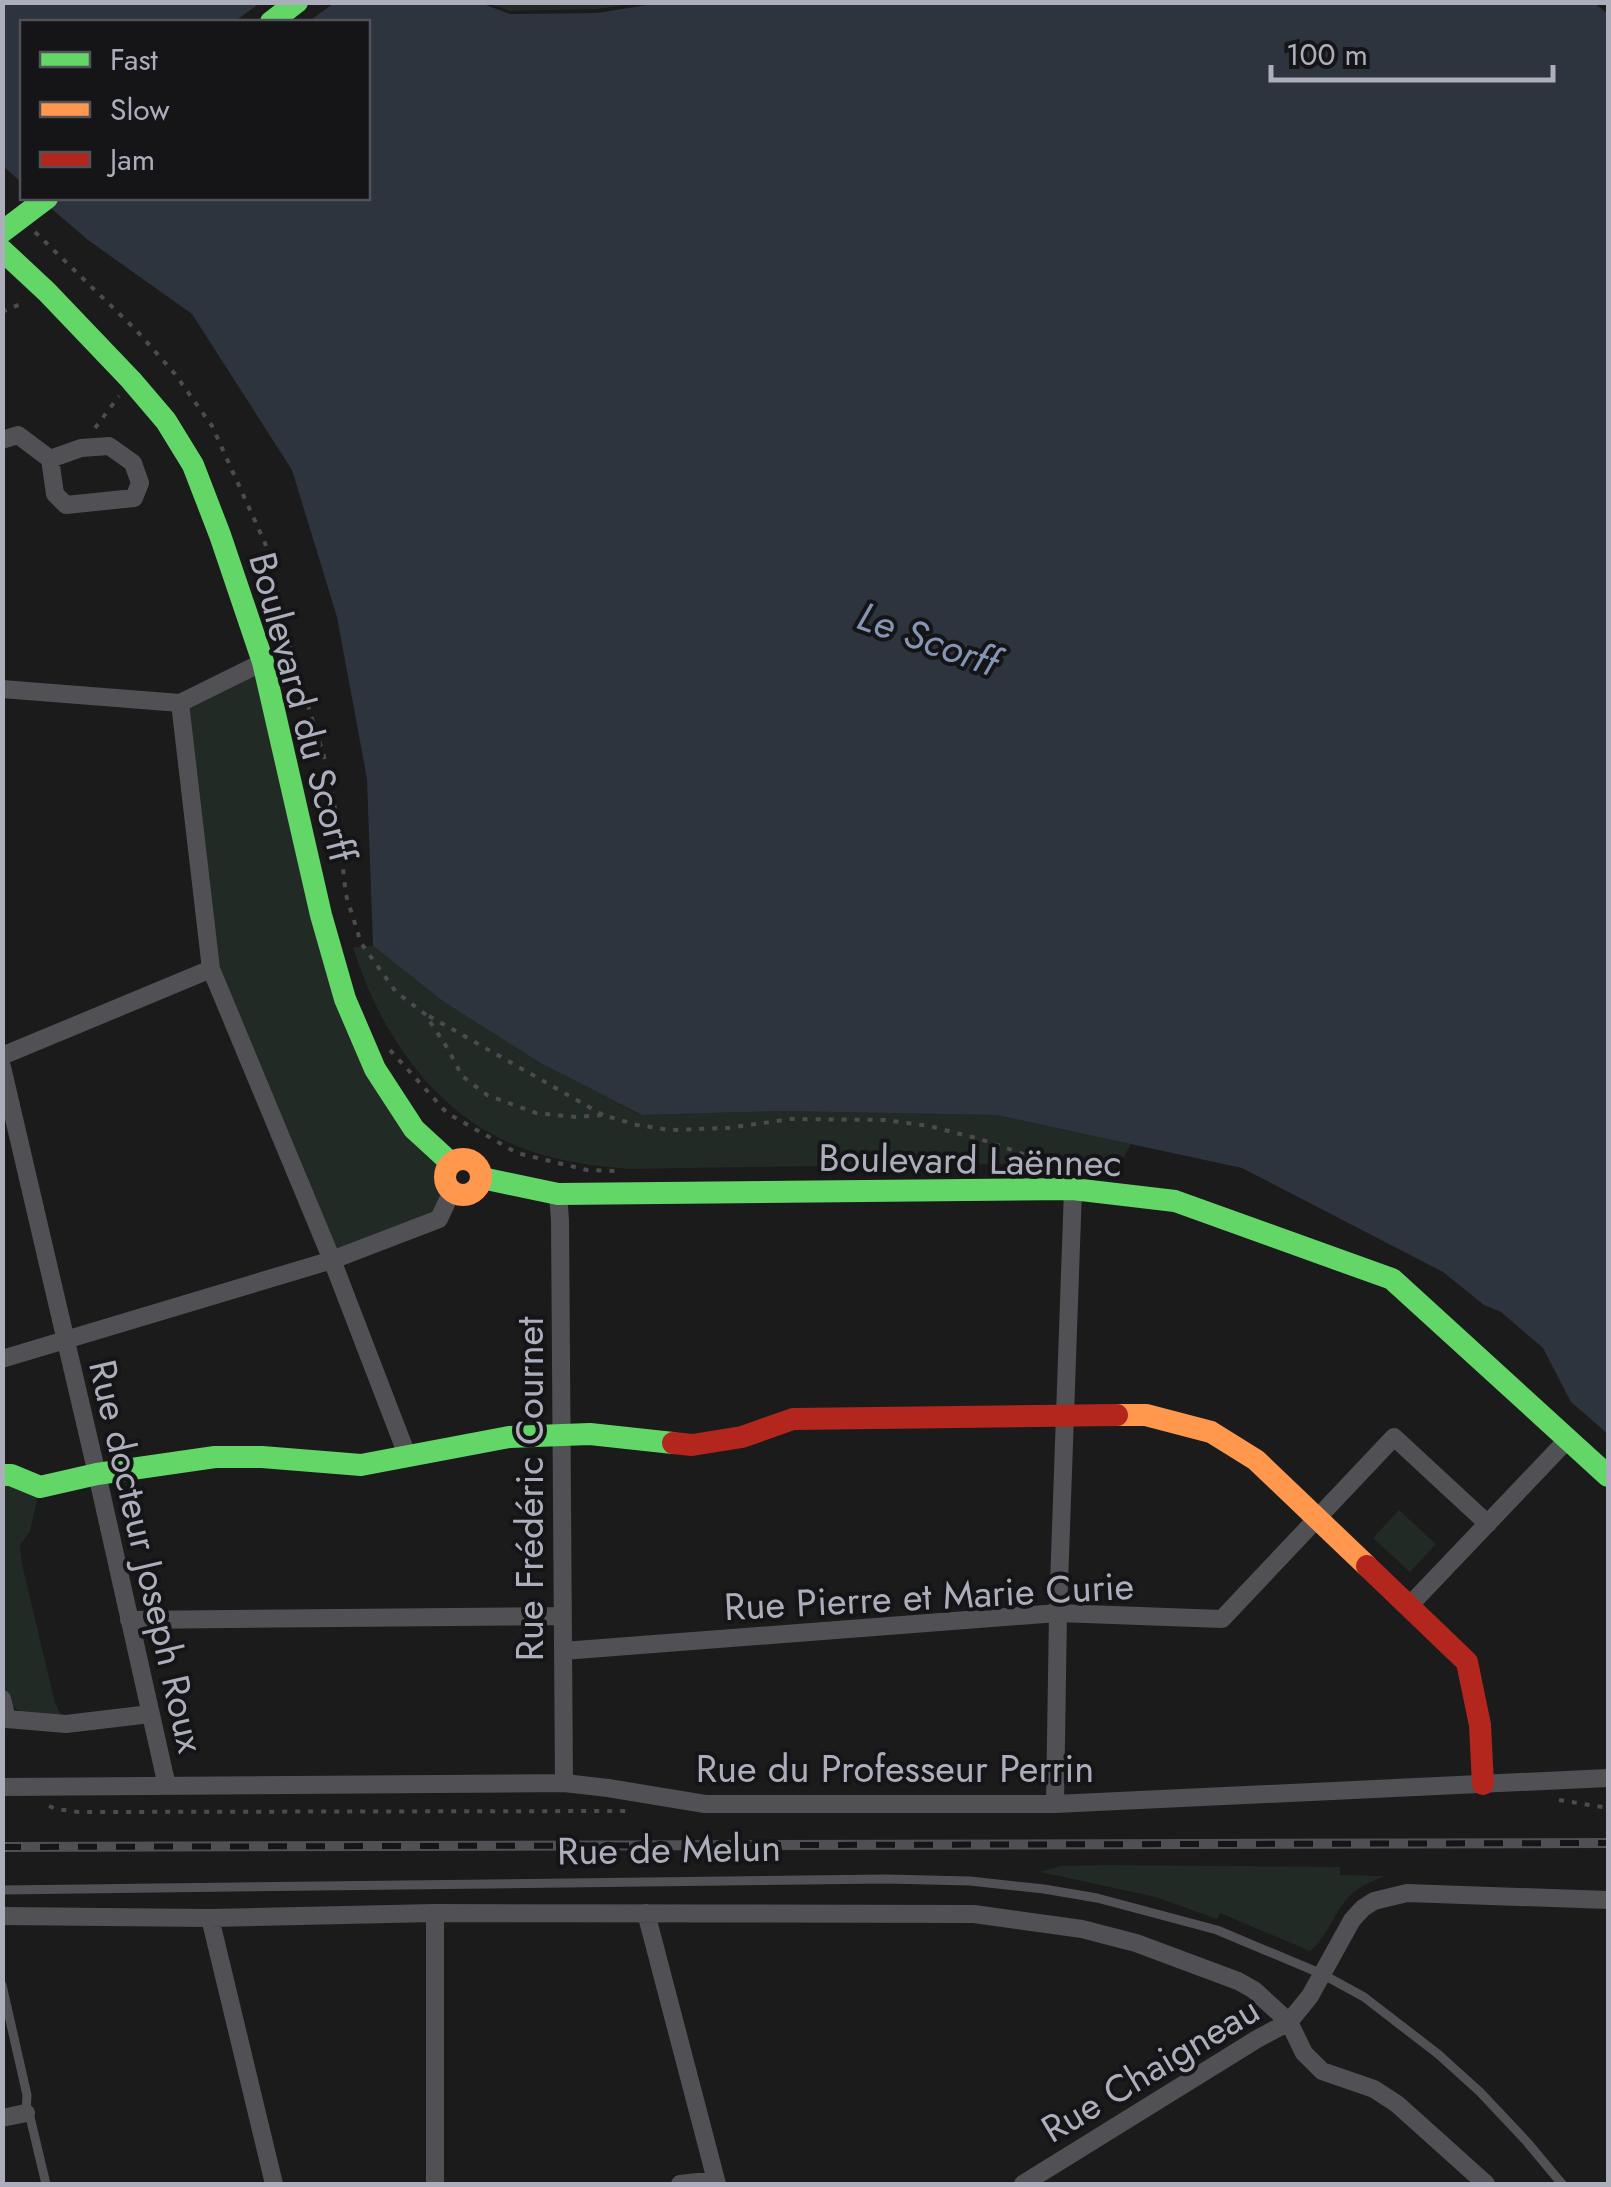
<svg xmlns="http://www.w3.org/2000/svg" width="1611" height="2187" viewBox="0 0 1611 2187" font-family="Jost,sans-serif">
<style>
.green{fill:#222a25}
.water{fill:#2d343d}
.pier{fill:#1b1b1b}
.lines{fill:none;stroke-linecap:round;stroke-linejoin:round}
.path{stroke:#4c4c50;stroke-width:4;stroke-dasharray:5 8;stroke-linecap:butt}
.lane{stroke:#515155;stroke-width:9}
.street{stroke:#515155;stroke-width:18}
.fast{stroke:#63d668;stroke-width:22}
.slow{stroke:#ff974d;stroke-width:22}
.jam{stroke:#b3261e;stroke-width:22}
.rail-casing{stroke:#505054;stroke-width:10}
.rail{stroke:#151517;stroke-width:6;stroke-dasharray:19;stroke-linecap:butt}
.fast-bridge{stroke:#63d668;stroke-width:22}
.labels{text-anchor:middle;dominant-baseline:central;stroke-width:8;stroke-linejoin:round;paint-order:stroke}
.street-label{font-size:38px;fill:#acaebb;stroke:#151517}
.water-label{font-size:40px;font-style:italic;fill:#8596b5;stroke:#151517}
</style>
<rect width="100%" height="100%" fill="#1b1b1b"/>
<path class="green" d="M487,3v-1l152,1 -42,6 -87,2z
M263,662l82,337 101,170 1,16 -8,34 -107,41 -121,-291 -31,-266z
M373,946l71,56 98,62 99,51 141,-4 214,4 135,29 -11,21 -177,-1 -314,5c-34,-3 -67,-7 -99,-18 -91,-30 -150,-116 -177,-204z
M2,1475l38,12 -10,44 -10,14 2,19 33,139 11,21 -31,-2 -32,-23z
M1399,1510l37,34 -26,28 -37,-34z
M1109,1865l231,2v8l45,1c-9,4 -21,8 -30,15 -20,16 -25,44 -45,60l-90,-38 -3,6 -61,-22 -116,-25 20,-6z"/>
<path class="water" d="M478,2l32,12 87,-1 69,-11h927l15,12v1420l-37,-32 -28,-54 -42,-36 -17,-7 -41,-33 -201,-104 -246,-53 -214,-4 -140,4 -100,-51 -98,-62 -71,-56 -6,-167 -30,-162 -45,-147 -100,-156 -104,-74 -49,-42h329v-176h-346v161l-19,-17v-163z"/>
<path class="pier" d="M260,3h74l-26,19h-74z"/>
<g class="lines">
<path class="path" d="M35,232l101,98 39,44 37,52 53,117 28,115 33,105 12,61 8,71 15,48 35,49 29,22 23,35 14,27 25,19 49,18 40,4 27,-2 34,10 33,5 58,-2 63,-9 94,1 44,6 51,13 52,18 54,11
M2,312l23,-10
M95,428l24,-32
M429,1016l174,99
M390,1050l57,63 70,40 70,17 28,1
M1559,1800l49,8
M49,1806l7,3 23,3 549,-1"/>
<path class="lane" d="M2,1890l885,-11 83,2 74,8 53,9 120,32 105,44 42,23 74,57 42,38 47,50 35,42
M2,1985l25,110 -1,18 4,4 16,67"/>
<path class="street" d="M2,440l16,-5 32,24
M109,446l24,17 7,20 -6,15 -68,7 -11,-11 -5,-35 31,-11z
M2,689l178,14 83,-41
M180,703l31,266 121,291 75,195
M2,1056l209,-87
M2,1067l95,407 70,312
M558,1194l2,26 4,563
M2,1359l330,-99 107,-41 13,-28
M1409,1606l159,-167
M129,1620l433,-4
M563,1651l495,-38 164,6 172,-182 94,87
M2,1699l5,20 59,5 84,-10
M2,1787l562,-4 44,5 97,16h350l553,-26
M1055,1804l3,-191 15,-424
M646,1913l71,271
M2,1916l208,2 225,-5 539,1 108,15 54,14 102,38 16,9 35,32 15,31 18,18 52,18 23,15 89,80
M210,1918l64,266
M2,2118l24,-5
M435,2184v-271
M680,2184l36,-4
M1023,2184l234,-145 32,-17 21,-26 42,-76 11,-12 11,-7 33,-8 201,7"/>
<path class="fast" d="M271,22l26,-20
M2,250l45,42 84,88 35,41 27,44 27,70 43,127 58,253 24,84 30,70 39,60 37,34
M482,1178l76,16 515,-5 102,12 217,78 216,197
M2,1475h9l29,12 57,-13 118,-17h47l99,8 148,-28 81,-3 83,9"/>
<path class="slow" d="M445 1177a18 18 0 1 1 36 0a18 18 0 1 1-36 0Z
M1117,1415h29l65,17 45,28 111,106"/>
<path class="jam" d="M673,1443l19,2 50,-8 51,-18 324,-4
M1367,1566l100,96 13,63 3,59"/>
<g class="rail-casing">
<path id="rail" d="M2,1847l1606,-4"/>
</g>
<use href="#rail" class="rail"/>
<path class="fast-bridge" d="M2,232l45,-34"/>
</g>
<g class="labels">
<g class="street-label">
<text transform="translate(303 707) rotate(75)">Boulevard du Scorff</text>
<text transform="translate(970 1160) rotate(1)">Boulevard Laënnec</text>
<text transform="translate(529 1489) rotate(-90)">Rue Frédéric Cournet</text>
<text transform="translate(147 1556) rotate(77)">Rue docteur Joseph Roux</text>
<text transform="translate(929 1596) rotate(-3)">Rue Pierre et Marie Curie</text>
<text x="895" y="1768">Rue du Professeur Perrin</text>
<text transform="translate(669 1849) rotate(-1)">Rue de Melun</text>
<text transform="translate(1150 2069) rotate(-31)">Rue Chaigneau</text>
</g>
<g class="water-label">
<text transform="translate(928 639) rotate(20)">Le Scorff</text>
</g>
</g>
<rect width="1611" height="2187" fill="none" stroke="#acaebb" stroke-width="10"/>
<rect x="20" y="20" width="350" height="180" fill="#151517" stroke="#515259" stroke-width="2.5"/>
<rect x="40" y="52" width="50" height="15" fill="#63d668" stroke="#515259" stroke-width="2.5"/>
<text x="110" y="70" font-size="30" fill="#acaebb">Fast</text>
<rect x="40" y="102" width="50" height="15" fill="#ff974d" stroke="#515259" stroke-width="2.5"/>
<text x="110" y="120" font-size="30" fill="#acaebb">Slow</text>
<rect x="40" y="152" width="50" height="15" fill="#b3261e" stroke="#515259" stroke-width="2.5"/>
<text x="110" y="170" font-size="30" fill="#acaebb">Jam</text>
<path d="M1271 65v15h282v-15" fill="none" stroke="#acaebb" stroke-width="5"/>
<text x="1286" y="65" font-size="30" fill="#acaebb" stroke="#151517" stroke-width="8" paint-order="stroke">100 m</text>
</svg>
